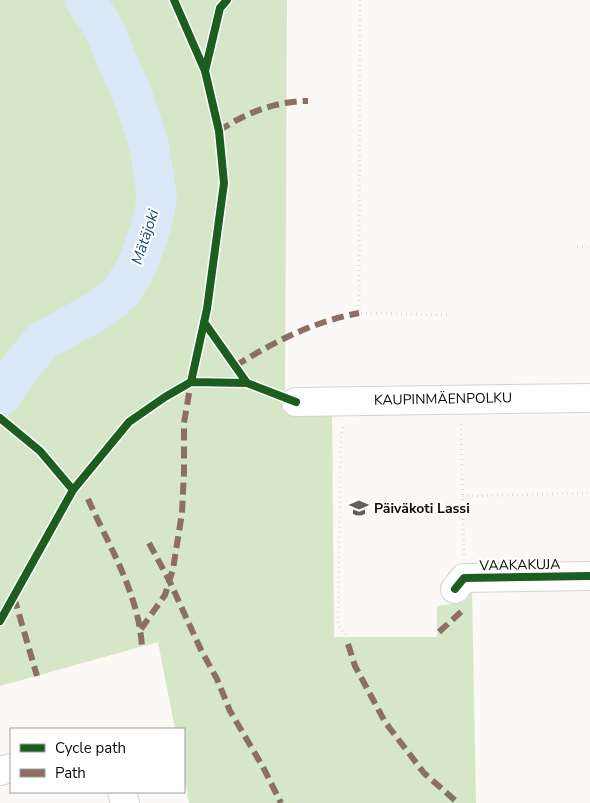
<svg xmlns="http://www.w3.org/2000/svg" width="590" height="803" viewBox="0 0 590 803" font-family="'Nunito Sans',sans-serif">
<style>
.green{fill:#d5e7c6}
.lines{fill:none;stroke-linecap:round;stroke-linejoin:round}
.river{stroke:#dae7f6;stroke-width:40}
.minor-casing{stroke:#d6d3d0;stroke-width:30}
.path{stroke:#e1dfde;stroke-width:3;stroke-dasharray:1 4;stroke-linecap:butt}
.minor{stroke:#fffefe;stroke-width:28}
.quiet{stroke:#8d6e63;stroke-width:6;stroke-dasharray:12 6;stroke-linecap:butt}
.cycleway-casing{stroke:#fff;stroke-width:11}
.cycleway{stroke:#1b5e20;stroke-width:8}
.labels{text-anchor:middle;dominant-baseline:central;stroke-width:4.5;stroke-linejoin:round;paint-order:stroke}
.street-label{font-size:14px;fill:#0d0b09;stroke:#fff}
.poi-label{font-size:14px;font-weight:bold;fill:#0d0b09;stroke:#fff;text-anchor:start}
.water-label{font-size:15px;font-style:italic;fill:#134678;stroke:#fff}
</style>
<rect width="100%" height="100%" fill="#fcf8f5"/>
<path class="green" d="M0,0h287l-2,392 -3,18h50l2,227h103v-31l27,-4 8,-11 4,212h-287l-5,-29v-45h-9l-17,-87 -158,44z"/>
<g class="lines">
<path class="river" d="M0,397l16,-24 26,-32 57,-31 22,-18 17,-28 13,-37 6,-29 -8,-53 -16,-48 -31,-72 -17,-25"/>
<g class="minor-casing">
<path id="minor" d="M296,402l294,-4
M455,589l9,-11 126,-2
M0,771l11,-3
M122,792l3,11"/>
</g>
<path class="path" d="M360,0l-1,313 91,2
M577,247h13
M461,424l3,131
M343,427l-2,11 -3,187 10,12v7
M73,490l31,17 16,17 24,16 52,29 40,27 27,25 33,44
M462,496l128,-3
M465,611l7,2
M179,729l51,-18 37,-28 46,-28 16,-7 19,-4 91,-3
M301,803l121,-117 17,-45v-33"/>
<use href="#minor" class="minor"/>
<path class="quiet" d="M219,131c26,-18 57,-30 89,-30
M235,366c41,-25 77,-44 124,-53
M88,499c21,47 51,95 54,148
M149,543l20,37 32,70 16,29 13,32 33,56 18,36
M14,597l23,79
M141,629l24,-34 8,-26 9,-56 2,-41v-49l7,-41
M439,632l23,-21
M348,644l7,22 30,56 39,51 34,30"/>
<g class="cycleway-casing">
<path id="cycleway" d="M174,0l31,71 14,60 5,52 -17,126 -16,73
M205,71l15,-63 7,-8
M204,322l43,61
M0,418l40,33 33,39
M455,589l9,-11 126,-2
M0,621l73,-131 56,-68 36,-25 26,-15 56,1 49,19"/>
</g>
<use href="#cycleway" class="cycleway"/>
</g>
<defs>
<g id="school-bare" transform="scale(1.5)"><path d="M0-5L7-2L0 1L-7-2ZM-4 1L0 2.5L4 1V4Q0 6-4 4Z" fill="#615e5c" stroke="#fff" stroke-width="2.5" paint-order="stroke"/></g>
</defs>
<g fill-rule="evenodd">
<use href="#school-bare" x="359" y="508"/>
</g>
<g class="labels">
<g class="street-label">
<text transform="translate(443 399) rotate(-1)">KAUPINMÄENPOLKU</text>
<text transform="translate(520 565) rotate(-1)">VAAKAKUJA</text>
</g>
<g class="poi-label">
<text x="374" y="508">Päiväkoti Lassi</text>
</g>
<g class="water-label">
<text transform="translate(145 237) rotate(-72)">Mätäjoki</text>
</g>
</g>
<rect x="10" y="728" width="175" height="65" fill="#ffffff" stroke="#9e9d9d"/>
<rect x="20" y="744" width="25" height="8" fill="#1b5e20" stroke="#9e9d9d"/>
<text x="55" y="753" font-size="15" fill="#0d0b09">Cycle path</text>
<rect x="20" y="769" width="25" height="8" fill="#8d6e63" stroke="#9e9d9d"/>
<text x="55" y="778" font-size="15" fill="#0d0b09">Path</text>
</svg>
